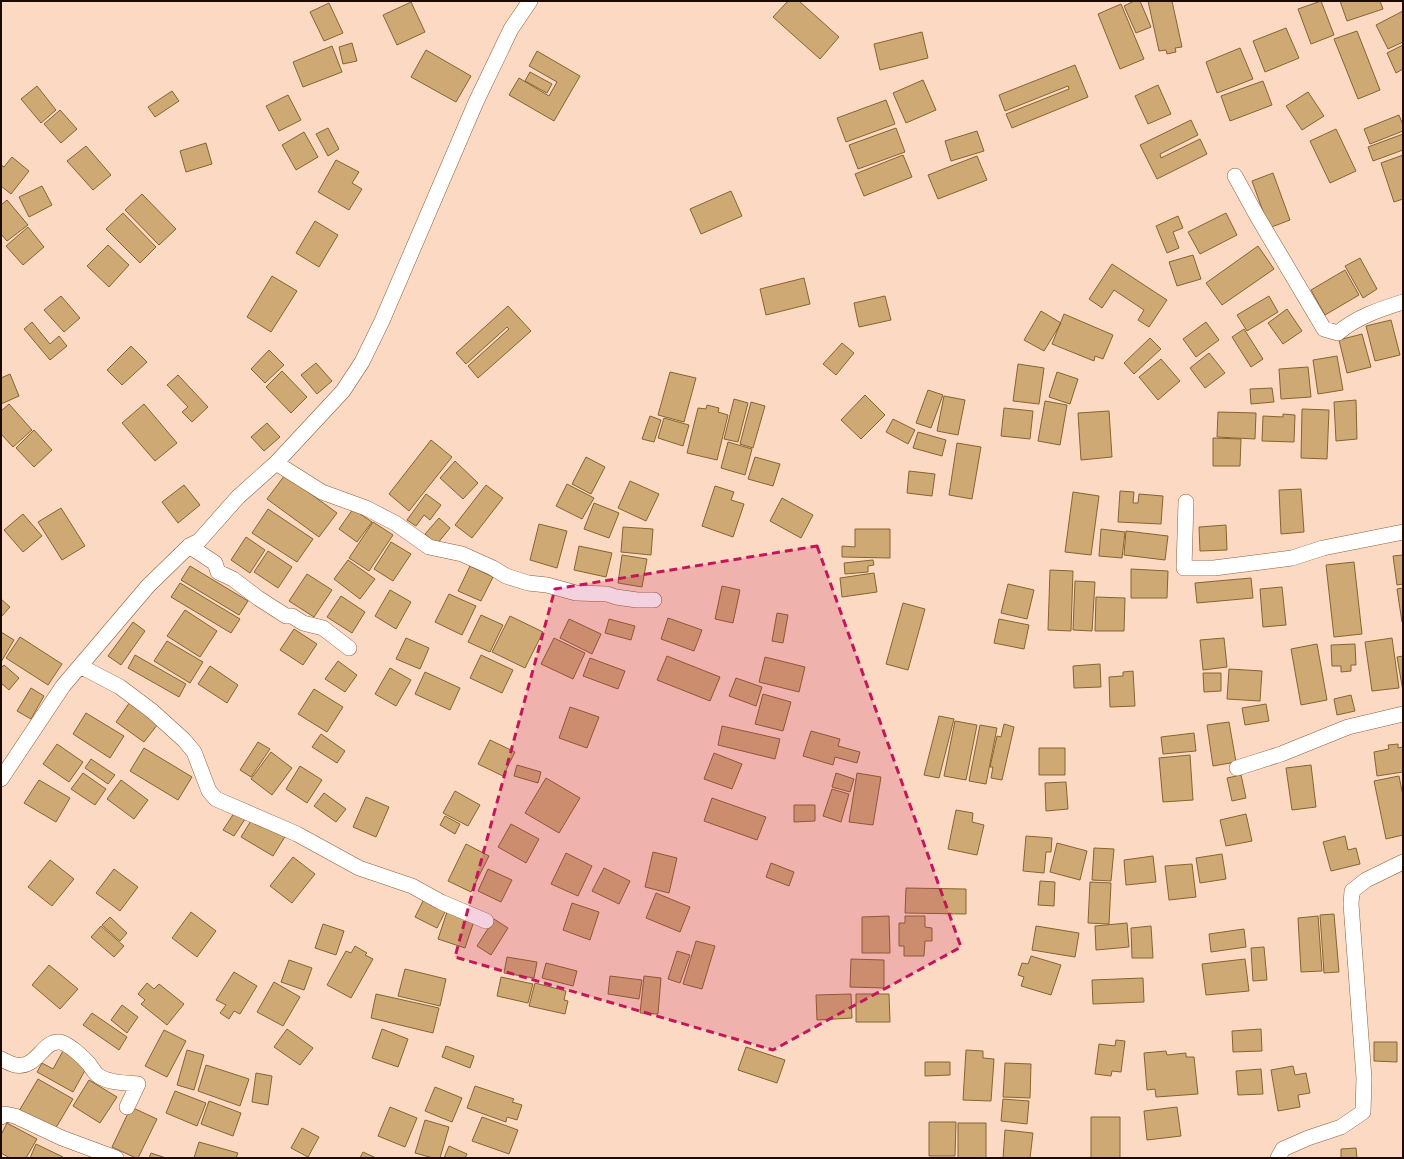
<svg xmlns="http://www.w3.org/2000/svg" width="1404" height="1159" viewBox="0 0 1404 1159" font-family="Rubik,sans-serif">
<style>
.building{fill:#cfa974;stroke:#866430}
.lines{fill:none;stroke-linecap:round;stroke-linejoin:round}
.minor-casing{stroke:#8f5e3a;stroke-width:16}
.minor{stroke:#fff;stroke-width:15}
.marked{fill:#c2185b;fill-opacity:0.2;stroke:#c2185b;stroke-width:3;stroke-dasharray:8 5;stroke-linejoin:round}
</style>
<rect width="100%" height="100%" fill="#fcd9c2"/>
<path class="building" d="M788,1h11l40,36 -19,22 -47,-42z
M1134,1h6l11,26 -15,6 -12,-27z
M1148,1h24l10,46 -7,1 1,4 -9,2 -1,-4 -7,1z
M1321,1l13,34 -23,9 -13,-35z
M1340,1h40l3,8 -36,12z
M411,2l14,30 -28,13 -14,-30z
M329,3l14,30 -19,8 -14,-29z
M1121,4l23,55 -24,10 -22,-55z
M1403,11v31l-15,7 -12,-24z
M1286,28l13,30 -34,14 -12,-31z
M1357,31l23,59 -22,9 -24,-60z
M922,32l6,26 -48,12 -6,-26z
M352,43l5,18 -14,3 -4,-17z
M1403,45v24l-7,4 -9,-20z
M332,46l10,26 -39,15 -10,-25z
M1240,48l13,31 -36,14 -11,-31z
M426,50l45,26 -15,26 -45,-25z
M537,51l43,25 -26,45 -45,-26 10,-17 30,18 8,-14 -28,-16z
M1075,65l13,32 -76,31 -6,-14 63,-25 -1,-3 -63,25 -6,-16z
M530,72l22,12 -5,9 -22,-12z
M923,80l13,30 -30,13 -13,-30z
M1263,81l9,24 -42,16 -9,-25z
M1158,85l13,29 -23,10 -13,-28z
M37,86l19,24 -15,13 -20,-24z
M172,91l7,10 -24,16 -7,-10z
M1308,92l16,24 -22,14 -16,-24z
M288,95l13,25 -22,11 -13,-25z
M886,100l9,24 -49,18 -9,-24z
M60,110l17,19 -16,14 -17,-19z
M1399,115l4,10v6l-33,13 -6,-15z
M1191,120l7,15 -38,19 1,4 39,-19 7,15 -50,25 -17,-34z
M328,128l11,21 -11,7 -12,-22z
M896,128l9,24 -47,17 -9,-24z
M1336,129l20,42 -26,12 -20,-42z
M977,131l7,20 -33,10 -6,-20z
M304,132l14,25 -22,13 -14,-25z
M1403,134v16l-30,11 -5,-14z
M206,143l6,21 -26,8 -6,-21z
M86,146l25,29 -18,15 -26,-29z
M903,155l9,22 -48,19 -9,-22z
M1403,155v44l-9,3 -13,-39z
M977,156l10,24 -49,19 -10,-24z
M12,157l17,14 -18,23 -10,-8v-21l3,2z
M336,160l23,12 -7,11 10,6 -13,21 -31,-18z
M1273,173l17,47 -21,8 -17,-47z
M42,186l10,19 -23,12 -10,-20z
M731,191l11,25 -41,18 -11,-25z
M142,194l34,35 -17,16 -34,-35z
M7,200l21,25 -21,16 -6,-7v-29z
M123,213l33,34 -16,16 -34,-34z
M1226,213l11,22 -37,19 -12,-22z
M1178,216l5,12 -10,4 6,16 -12,5 -11,-27z
M315,221l23,14 -19,32 -23,-14z
M28,227l16,20 -21,18 -17,-19z
M108,245l21,20 -20,22 -22,-21z
M1258,246l16,23 -52,36 -16,-22z
M1193,255l8,24 -24,7 -8,-24z
M1360,258l17,31 -14,9 -18,-32z
M1112,264l55,36 -18,27 -11,-7 6,-10 -30,-20 -12,18 -13,-9z
M1345,270l14,25 -34,20 -14,-25z
M272,276l25,15 -26,41 -24,-15z
M804,278l6,26 -44,11 -6,-26z
M61,296l19,22 -16,14 -20,-22z
M885,296l6,24 -32,7 -5,-24z
M1269,296l9,16 -31,19 -10,-16z
M508,306l23,25 -53,47 -10,-12 41,-37 -2,-2 -41,37 -10,-11z
M1287,309l15,22 -19,13 -15,-21z
M1041,311l20,12 -17,28 -20,-11z
M1064,314l49,21 -10,24 -8,-3 -1,5 -42,-17z
M1391,320l9,35 -25,6 -9,-35z
M32,322l18,22 9,-8 8,10 -17,14 -26,-31z
M1206,322l13,18 -23,17 -13,-18z
M1244,329l19,30 -12,8 -19,-30z
M1362,334l9,33 -24,6 -8,-33z
M1150,338l11,11 -27,25 -10,-11z
M842,343l12,10 -18,22 -13,-11z
M131,346l16,16 -25,23 -15,-15z
M269,350l15,15 -19,18 -14,-14z
M1209,353l16,20 -20,15 -15,-20z
M1337,356l6,34 -25,4 -5,-34z
M1161,359l19,22 -22,19 -19,-23z
M316,363l16,18 -15,13 -16,-19z
M1018,364l26,4 -5,36 -26,-3z
M1308,367l3,30 -30,2 -2,-30z
M282,371l25,26 -16,16 -25,-26z
M670,372l26,6 -12,44 -26,-7z
M1057,372l21,7 -8,25 -21,-7z
M10,374l9,22 -18,8v-26z
M178,375l30,32 -16,15 -10,-10 6,-5 -21,-22z
M1272,388l2,14 -23,2 -1,-15z
M928,390l15,5 -12,33 -15,-5z
M865,395l20,20 -24,24 -20,-19z
M944,396l21,4 -7,35 -21,-4z
M734,399l14,4 -10,39 -14,-3z
M1356,400l1,39 -21,2 -2,-39z
M1045,401l22,4 -7,40 -22,-4z
M751,402l14,4 -12,42 -13,-4z
M9,404l23,26 -19,17 -12,-13v-23z
M144,404l33,39 -22,18 -33,-38z
M707,405l12,3 -1,4 10,3 -11,45 -30,-7 11,-45 8,1z
M1004,408l29,3 -3,28 -29,-3z
M1302,409l27,1 -2,49 -26,-1z
M1109,411l3,46 -31,3 -3,-47z
M1218,412l38,1 -1,26 -38,-2z
M1283,414l12,1 -1,27 -32,-1 1,-25 20,1z
M650,416l11,4 -7,22 -12,-3z
M664,418l25,7 -6,21 -25,-8z
M893,419l22,11 -7,14 -22,-12z
M267,423l13,14 -16,14 -13,-14z
M34,430l18,20 -18,17 -18,-19z
M918,432l28,8 -4,16 -29,-8z
M1213,438l28,1 -1,27h-27z
M431,440l21,17 -43,54 -20,-17z
M728,442l24,7 -7,26 -24,-7z
M957,443l24,4 -9,52 -23,-4z
M586,457l19,10 -14,27 -19,-10z
M755,457l25,7 -7,22 -25,-7z
M455,461l23,22 -15,16 -23,-21z
M909,471l26,3 -3,22 -25,-3z
M285,475l52,38 -18,24 -52,-38z
M630,481l29,13 -13,27 -28,-13z
M567,484l27,14 -12,21 -26,-13z
M184,485l16,20 -22,18 -16,-21z
M486,485l17,13 -31,40 -17,-13z
M715,486l19,6 -3,8 13,4 -11,33 -31,-11z
M1301,489l3,43 -23,2 -2,-44z
M1120,491l14,1 -1,11h5l1,-9 24,2 -2,28 -43,-2z
M1073,492l26,4 -8,59 -26,-3z
M426,494l15,11 -11,15 -6,-5 -8,11 -9,-6z
M782,498l31,17 -12,23 -31,-17z
M594,503l25,10 -10,25 -25,-9z
M61,508l24,38 -23,14 -24,-38z
M268,509l45,30 -16,23 -45,-29z
M353,509l19,13 -15,20 -18,-13z
M23,514l19,22 -19,16 -19,-22z
M439,518l11,10 -13,16 -12,-10z
M373,522l20,13 -24,36 -20,-13z
M539,524l28,7 -10,37 -27,-8z
M1226,525l1,25 -27,1 -1,-24z
M623,527l30,2 -2,26 -30,-3z
M855,529h35v29l-48,-1v-11l13,1z
M1101,529l24,3 -3,26 -23,-2z
M1126,531l42,5 -3,24 -41,-5z
M246,537l19,13 -15,23 -19,-13z
M391,542l20,12 -18,27 -19,-12z
M579,546l33,7 -6,24 -32,-7z
M268,551l24,16 -14,21 -24,-16z
M622,555l25,4 -5,28 -24,-4z
M1403,555v29l-6,1 -4,-29z
M348,560l27,19 -15,20 -26,-20z
M873,560l1,5 -6,1v6l-23,2 -1,-11z
M1354,562l8,72 -28,3 -8,-72z
M190,566l58,35 -9,14 -58,-35z
M470,566l23,11 -12,24 -23,-10z
M1131,569l37,2 -1,27h-36z
M1050,570l23,1 -2,60 -23,-1z
M874,573l3,19 -35,5 -2,-19z
M307,574l25,16 -18,27 -25,-16z
M1251,578l2,20 -56,5 -2,-20z
M1075,581l20,1 -3,49 -19,-1z
M180,583l60,36 -9,14 -60,-36z
M1008,584l26,6 -7,29 -26,-6z
M722,586l18,4 -7,33 -18,-4z
M1282,587l4,38 -23,2 -3,-38z
M1403,588v34h-1l-5,-33z
M390,590l21,12 -15,27 -21,-13z
M449,594l27,12 -14,29 -27,-13z
M341,596l24,16 -13,21 -25,-16z
M1096,597l29,1 -1,33h-29z
M1,599l9,8 -9,10z
M903,603l22,6 -17,61 -22,-6z
M185,610l32,21 -17,26 -33,-21z
M777,613l11,2 -5,28 -11,-2z
M481,615l22,10 -13,27 -22,-10z
M510,616l33,16 -18,36 -33,-16z
M668,618l34,12 -8,21 -33,-12z
M569,619l32,15 -9,20 -32,-16z
M609,619l26,7 -4,14 -26,-7z
M999,619l30,6 -5,24 -30,-6z
M133,622l12,9 -24,34 -13,-9z
M294,629l23,15 -14,21 -23,-15z
M1,632l13,8 -13,22z
M20,637l42,27 -14,21 -42,-27z
M406,638l23,10 -9,21 -24,-10z
M554,638l31,15 -12,26 -32,-15z
M1224,638l3,29 -24,3 -3,-30z
M1392,638l7,50 -27,3 -7,-49z
M167,641l36,21 -13,21 -36,-22z
M1317,644l10,56 -26,5 -10,-56z
M1355,644l1,21h-5v6l-10,1v-6h-9l-1,-21z
M135,655l51,29 -7,13 -51,-29z
M481,655l32,15 -11,23 -32,-15z
M667,656l53,21 -10,24 -53,-21z
M1403,656v35l-6,-34z
M765,657l40,10 -6,25 -40,-10z
M590,658l35,13 -7,18 -35,-13z
M338,661l19,14 -12,17 -20,-13z
M1100,664l1,23 -27,1 -1,-22z
M4,665l15,13 -10,12 -8,-7v-15z
M210,666l28,19 -11,18 -29,-19z
M390,668l21,12 -15,26 -21,-12z
M1229,669l33,2 -2,30 -33,-2z
M1133,671l2,35 -25,1 -1,-30 14,-1v-4z
M425,672l35,16 -10,22 -35,-16z
M1203,673h18v18l-17,1z
M736,678l26,9 -6,19 -27,-10z
M31,688l13,8 -13,23 -14,-8z
M314,689l29,18 -16,25 -29,-18z
M763,694l28,8 -8,29 -28,-7z
M1351,695l4,16 -18,4 -3,-16z
M132,699l29,21 -17,22 -28,-20z
M1266,704l3,17 -24,4 -3,-17z
M570,707l29,10 -12,31 -28,-10z
M86,713l38,23 -14,22 -37,-24z
M939,716l15,3 -15,59 -15,-3z
M955,721l22,4 -11,55 -22,-4z
M1229,722l7,40 -23,4 -6,-41z
M1004,724l10,3 -12,53 -11,-2 2,-11h-3l7,-31 4,1z
M980,725l17,3 -11,56 -17,-3z
M722,726l58,13 -5,20 -57,-14z
M811,731l29,8 -2,7 22,6 -3,11 -22,-6 -2,8 -30,-9z
M1194,733l2,18 -33,3 -2,-17z
M321,734l24,17 -8,12 -25,-16z
M490,740l25,12 -12,24 -25,-12z
M258,742l12,7 -19,28 -11,-7z
M57,744l26,18 -14,20 -26,-18z
M1398,744v4l5,-1v25l-26,4 -3,-24 15,-3 -1,-4z
M144,748l48,29 -14,23 -48,-29z
M1039,748h26v27h-26z
M271,752l21,16 -20,27 -21,-16z
M714,753l28,11 -10,25 -28,-10z
M1190,755l3,45 -30,2 -4,-44z
M91,759l24,16 -7,9 -23,-16z
M517,765l24,7 -3,11 -24,-7z
M1311,765l5,42 -24,3 -6,-42z
M300,766l22,14 -15,23 -21,-14z
M83,773l23,16 -11,16 -24,-16z
M836,773l18,6 -4,13 -18,-5z
M857,773l24,4 -8,48 -24,-3z
M1241,775l5,23 -14,3 -5,-23z
M1399,776l4,20v39l-17,4 -12,-58z
M546,778l34,20 -21,35 -34,-20z
M39,780l31,18 -14,24 -32,-19z
M121,780l27,20 -14,19 -27,-20z
M1066,782l2,27 -22,2 -1,-28z
M832,789l17,5 -8,28 -18,-6z
M455,791l25,14 -12,21 -25,-13z
M324,793l22,16 -10,13 -22,-16z
M366,797l23,10 -13,30 -23,-10z
M712,798l54,19 -9,23 -53,-19z
M794,805h21v16l-21,1z
M236,810l11,6 -13,20 -11,-6z
M956,810l17,3 -1,9 12,3 -7,30 -29,-6z
M1246,814l6,27 -26,5 -6,-26z
M254,816l32,19 -13,21 -32,-19z
M445,816l15,8 -5,10 -15,-9z
M511,824l28,15 -13,24 -28,-16z
M1026,836l26,2 -1,14h-5l-2,21 -21,-2z
M1345,836l3,14 8,-2 4,16 -29,7 -8,-29z
M1057,843l30,8 -7,29 -30,-8z
M466,844l23,12 -18,36 -23,-11z
M1094,848l20,1 -3,32 -19,-1z
M653,852l24,6 -8,35 -24,-6z
M566,853l26,13 -14,30 -27,-12z
M1222,854l4,25 -26,4 -4,-25z
M1153,856l3,26 -30,3 -2,-25z
M293,857l22,17 -23,29 -22,-17z
M50,860l24,19 -22,27 -24,-19z
M771,863l23,9 -5,14 -23,-9z
M1192,864l4,33 -27,3 -4,-34z
M604,868l26,13 -11,23 -27,-13z
M114,869l24,18 -18,24 -24,-18z
M488,869l24,11 -11,22 -23,-11z
M1040,881l15,1 -1,24 -16,-1z
M1090,882l21,1 -2,41 -21,-1z
M906,888l60,1v25l-61,-1z
M656,893l34,14 -10,25 -34,-14z
M425,897l22,11 -10,20 -22,-11z
M572,903l27,9 -9,28 -27,-10z
M448,909l27,9 -10,30 -27,-9z
M191,912l25,19 -19,26 -25,-19z
M1334,914l5,58 -15,1 -4,-58z
M889,916l1,37h-28v-36z
M905,916h20v11l7,1v13h-7l-1,15h-20v-10h-5v-23h6z
M1318,916l4,55 -21,1 -3,-54z
M110,917l17,16 -7,8 -18,-16z
M494,919l14,9 -17,27 -14,-9z
M1127,923l2,24 -33,3 -1,-24z
M323,924l21,7 -8,24 -21,-7z
M101,926l23,20 -10,11 -23,-20z
M1036,926l43,7 -4,24 -43,-7z
M1151,926l2,32h-21l-1,-30z
M1244,929l2,18 -35,5 -2,-18z
M696,941l19,5 -13,43 -19,-5z
M355,946l12,7 -2,2 8,4 -22,39 -24,-13 19,-34 5,2z
M1264,947l3,33 -14,1 -2,-33z
M677,951l13,4 -10,28 -12,-4z
M1031,956l30,9 -10,30 -30,-9 3,-9 -6,-2 4,-12 6,1z
M507,957l30,5 -3,16 -30,-5z
M851,959l33,1v28l-34,-1z
M1245,959l4,32 -43,4 -4,-31z
M289,960l23,8 -8,22 -23,-8z
M546,963l31,8 -4,15 -31,-8z
M49,965l29,24 -18,20 -28,-24z
M405,969l41,10 -6,27 -42,-10z
M234,972l23,14 -17,28 -6,-3 -5,8 -9,-6 6,-8 -10,-5z
M610,976l32,4 -3,19 -31,-5z
M644,976l17,2 -3,36 -18,-1z
M501,977l32,7 -5,19 -31,-7z
M1143,978l1,24 -51,2 -1,-24z
M274,982l26,15 -17,29 -26,-14z
M147,983l7,6 5,-5 25,20 -17,21 -26,-21 4,-4 -7,-6z
M535,983l31,8 -2,9 4,1 -3,13 -36,-8z
M376,994l63,14 -6,25 -62,-15z
M851,994l1,24 -35,2 -1,-25z
M856,994h33l1,28h-34z
M122,1005l16,12 -11,16 -16,-13z
M92,1013l35,24 -8,13 -36,-25z
M287,1029l26,19 -13,17 -26,-18z
M382,1029l26,10 -10,28 -26,-9z
M1261,1029l1,22 -29,1 -1,-21z
M164,1030l22,11 -19,36 -22,-11z
M1116,1040l9,1 -4,31 -9,-1 -1,5 -16,-2 4,-30 16,2z
M1374,1042h23v20l-23,-1z
M446,1046l28,10 -4,12 -28,-11z
M746,1047l39,13 -8,23 -39,-13z
M187,1050l17,5 -10,35 -17,-5z
M966,1050l17,1v7l11,1 -3,42 -28,-1z
M63,1051l25,14 -15,27 -36,-20 5,-9 11,6z
M1166,1051l1,4 19,-2v4h8l4,37 -42,3 -1,-8 -8,1 -3,-37z
M925,1062h25v13l-25,1z
M1005,1063l26,1 -1,34 -27,-1z
M206,1065l43,14 -9,27 -42,-15z
M1293,1066l2,9 11,-2 4,20 -12,2 2,12 -22,4 -7,-41z
M1261,1069l2,25 -25,1 -2,-24z
M256,1073l16,3 -4,29 -16,-3z
M38,1079l35,20 -19,32 -35,-20z
M89,1080l28,17 -17,26 -27,-17z
M475,1086l39,13 -2,3 10,3 -5,15 -10,-3 -1,5 -39,-14z
M435,1087l27,11 -10,24 -27,-11z
M175,1091l31,12 -9,23 -31,-13z
M1003,1099l26,2 -2,23 -26,-3z
M209,1101l32,12 -8,23 -32,-12z
M131,1107l26,12 -19,39h-2l-24,-11z
M390,1107l27,11 -12,29 -27,-11z
M1177,1107l4,29 -34,4 -3,-29z
M482,1117l36,13 -9,24 -37,-13z
M1091,1117h29v41h-29z
M425,1120l24,7 -9,31h-7l-18,-5z
M929,1122h27l-1,34h-26z
M7,1123l30,16 -11,19h-16l-9,-5v-18z
M958,1123h28v35h-28z
M302,1128l17,9 -11,20 -17,-9z
M1005,1130l28,3 -3,25h-27z
M199,1142l39,11 -2,5h-42z
M36,1144l27,13v1h-33z
M449,1146l18,8 -2,4h-21z
M1356,1148l1,10h-16v-9z
M363,1152l13,6h-16z
M151,1153l15,5h-17z"/>
<g class="lines">
<g class="minor-casing">
<path id="minor" d="M1235,176l22,40 67,113 14,4c18,-16 43,-24 65,-31
M276,463l46,29 44,16 29,15 34,24 33,7 31,14 13,8 22,7 19,2 29,8 31,1 9,3 21,3h17
M1186,502l-2,66h30l78,-10 31,-10 80,-16
M189,546l26,17 3,9 15,7 25,19 28,18h6l11,7 20,5 26,20
M80,666l40,21 32,24 32,29 10,12 15,39 7,8 81,35 62,34 53,18 29,16 45,19
M1237,768l44,-14 67,-27 55,-13
M1,779l62,-93 85,-100 41,-40 10,-5 39,-44 38,-34 67,-72 19,-29 20,-41 94,-219 35,-73 19,-28
M1,1059c4,2 10,5 14,6 23,4 27,-25 45,-23 9,2 23,15 29,22 3,4 6,10 10,12 9,7 28,7 39,8l-11,23
M1,1117l4,-3 10,2 47,22 54,20
M1278,1158l5,-9 25,-11 33,-11 22,-15 1,-34 -13,-174 1,-13 14,-11 37,-18"/>
</g>
<use href="#minor" class="minor"/>
</g>
<path class="marked" d="M817,546l144,401 -188,103 -318,-93 100,-368z"/>
<rect width="1404" height="1159" fill="none" stroke="#1c0900" stroke-width="4"/>
</svg>
